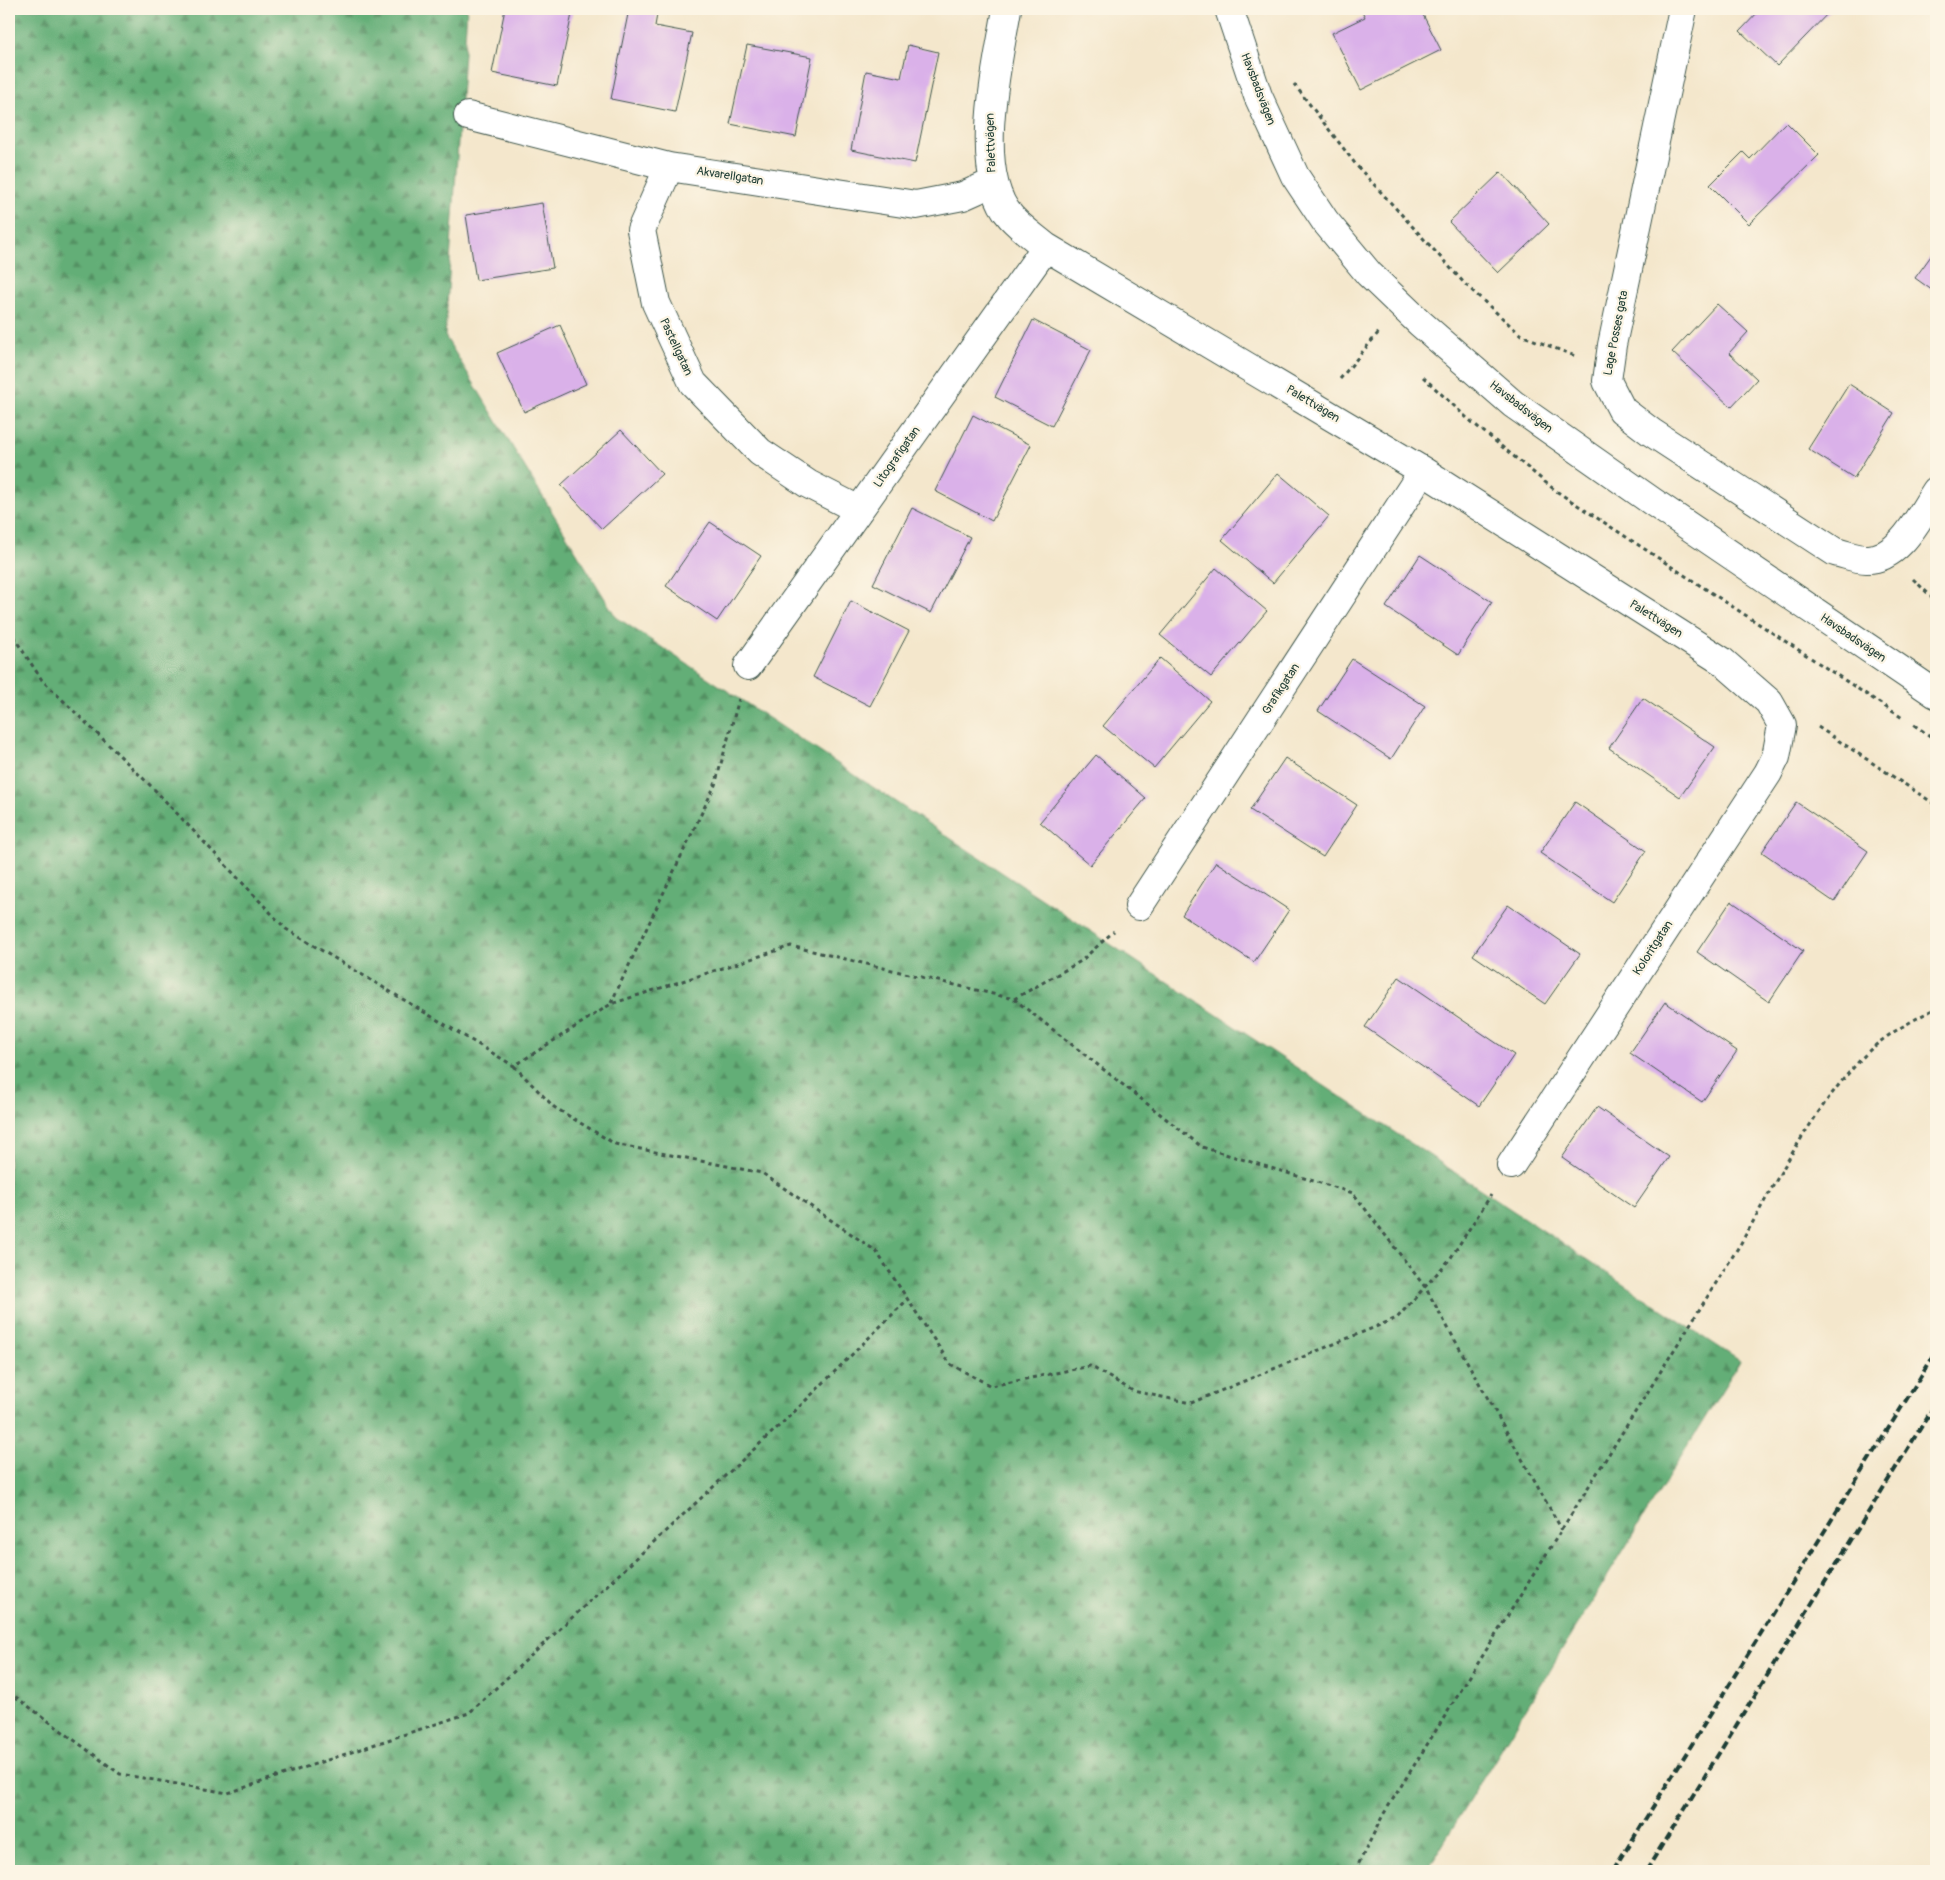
<svg xmlns="http://www.w3.org/2000/svg" width="1945" height="1880" viewBox="0 0 1945 1880" font-family="Pangolin,sans-serif">
<style>
.forest{fill:url(#forest-firs);stroke:#427656}
.building{fill:#dab1e9}
.lines{fill:none;stroke-linecap:round;stroke-linejoin:round}
.minor-casing{stroke:#3f564b;stroke-width:30}
.path{stroke:#3f564b;stroke-width:3;stroke-dasharray:4 4;stroke-linecap:butt}
.minor{stroke:#fff;stroke-width:28}
.rail{stroke:#1f3d34;stroke-width:4;stroke-dasharray:8 4;stroke-linecap:butt}
.labels{text-anchor:middle;dominant-baseline:central;stroke-width:4.5;stroke-linejoin:round;paint-order:stroke}
.street-label{font-size:12px;fill:#1f3d34;stroke:#fcf5e5}
</style>
<defs>
<pattern id="forest-firs" width="22" height="20" patternUnits="userSpaceOnUse" patternTransform="scale(1.25)"><rect width="22" height="20" fill="#64ae77"/><path d="M5 1l3.5 6h-7zM16 11l3.5 6h-7z" fill="#528f62"/></pattern>
</defs>
<rect width="100%" height="100%" fill="#fcf5e5"/>
<filter id="ink" filterUnits="userSpaceOnUse"><feTurbulence type="fractalNoise" baseFrequency=".02" numOctaves="2"/><feDisplacementMap in="SourceGraphic" scale="10" xChannelSelector="R" yChannelSelector="G"/><feConvolveMatrix kernelMatrix="1 2 1 2 8 2 1 2 1" color-interpolation-filters="sRGB"/></filter>
<filter id="wash" filterUnits="userSpaceOnUse"><feTurbulence type="fractalNoise" baseFrequency=".0096" numOctaves="4" result="noise"/><feDisplacementMap in="SourceGraphic" scale="20" xChannelSelector="R" yChannelSelector="G"/><feGaussianBlur stdDeviation="1.12" result="paint"/><feColorMatrix in="noise" values="0 0 0 0 0 0 0 0 0 0 0 0 0 0 0 0 0 1.4 0 .05"/><feComposite in="paint" operator="in"/></filter>
<g filter="url(#wash)">
<rect width="100%" height="100%" fill="#f4e7cc"/>
<path class="forest" d="M9,9h458l-22,327 171,281 1124,744 -314,510h-1417z"/>
<g id="blocks">
<path class="building" d="M505,9h68l-16,77 -65,-13z
M629,9h29l-3,17 37,7 -17,79 -64,-13z
M1361,9h59l21,41 -80,40 -29,-57 33,-16z
M1761,9h71l-55,57 -37,-35z
M747,45l65,12 -16,80 -66,-13z
M908,45l30,7 -23,111 -64,-13 15,-79 35,7z
M1786,122l33,33 -70,69 -39,-39 33,-33 7,7z
M1501,172l48,52 -51,49 -49,-51z
M542,203l11,65 -77,12 -10,-65z
M1936,249v44l-21,-15z
M1717,304l31,28 -19,21 28,26 -26,28 -59,-55z
M1033,320l58,30 -39,76 -57,-29z
M560,325l26,59 -62,28 -27,-59z
M1849,384l45,29 -40,65 -46,-29z
M973,415l58,30 -39,76 -57,-30z
M621,430l41,44 -60,55 -41,-44z
M1278,473l51,43 -56,67 -51,-43z
M912,508l58,29 -39,76 -58,-29z
M710,522l51,34 -44,65 -51,-35z
M1420,555l72,47 -34,53 -72,-48z
M1216,568l51,43 -56,66 -51,-42z
M851,601l58,30 -39,75 -57,-29z
M1160,658l50,43 -56,67 -51,-42z
M1352,659l73,47 -34,53 -73,-48z
M1643,698l72,49 -35,50 -71,-49z
M1096,755l50,43 -56,67 -50,-43z
M1285,758l72,47 -34,52 -73,-47z
M1575,802l71,49 -34,51 -72,-49z
M1796,802l72,49 -34,51 -72,-50z
M1216,862l73,48 -35,52 -72,-47z
M1731,901l72,50 -34,51 -72,-50z
M1508,905l72,49 -35,50 -72,-49z
M1399,977l115,78 -35,51 -114,-79z
M1665,1002l72,49 -35,51 -72,-49z
M1597,1107l72,50 -35,51 -72,-50z"/>
</g>
</g>
<g filter="url(#ink)">
<use href="#blocks" fill-opacity="0" stroke="#3f564b" stroke-width="1"/>
<g class="lines">
<g class="minor-casing">
<path id="minor" d="M1007,9c-9,55 -36,163 4,208 10,11 23,20 35,30l377,224 299,190 47,41 13,23 -6,32 -8,16 -257,392
M1229,9l29,87 37,80 30,45 44,53 51,49 93,81 140,98 283,192
M1683,9l-71,336 -5,36 15,29 29,22 184,120c10,2 21,7 31,7 34,1 54,-44 70,-68
M468,116l201,51 247,38 47,-9 29,-13
M669,167l-28,63 15,73 37,80 67,69 48,32 51,26
M748,666l298,-419
M1139,906l284,-435"/>
</g>
<path class="path" d="M1294,84l63,82 109,119 55,50 54,21
M1423,377l44,41 89,73 348,228
M1340,379l39,-47
M1913,579l23,22
M9,630l33,50 111,108 133,141 228,137 97,-62 180,-58 223,53 188,148 151,46 72,94 137,243
M1914,725l22,15
M1818,727l118,78
M1014,999l67,-38 33,-30
M611,1003l104,-218 24,-86
M514,1066l40,41 61,37 147,29 114,78 74,113 41,22 99,-20 43,25 58,12 206,-85 53,-59 41,-64
M9,1692l111,82 108,19 241,-80 323,-299 116,-115
M1355,1871l28,-56 358,-572c37,-65 72,-135 125,-189 20,-20 46,-33 70,-46"/>
<use href="#minor" class="minor"/>
<path class="rail" d="M1613,1871l323,-519
M1646,1871l290,-468"/>
</g>
</g>
<g class="labels">
<g class="street-label">
<text transform="translate(1258 89) rotate(69)">Havsbadsvägen</text>
<text transform="translate(991 143) rotate(-92)">Palettvägen</text>
<text transform="translate(730 176) rotate(9)">Akvarellgatan</text>
<text transform="translate(1616 333) rotate(-79)">Lage Posses gata</text>
<text transform="translate(676 347) rotate(65)">Pastellgatan</text>
<text transform="translate(1313 404) rotate(31)">Palettvägen</text>
<text transform="translate(1521 407) rotate(38)">Havsbadsvägen</text>
<text transform="translate(897 457) rotate(-55)">Litografigatan</text>
<text transform="translate(1656 619) rotate(32)">Palettvägen</text>
<text transform="translate(1853 638) rotate(34)">Havsbadsvägen</text>
<text transform="translate(1281 689) rotate(-57)">Grafikgatan</text>
<text transform="translate(1653 948) rotate(-57)">Koloritgatan</text>
</g>
</g>
<rect width="1945" height="1880" fill="none" stroke="#fcf5e5" stroke-width="30"/>
</svg>
